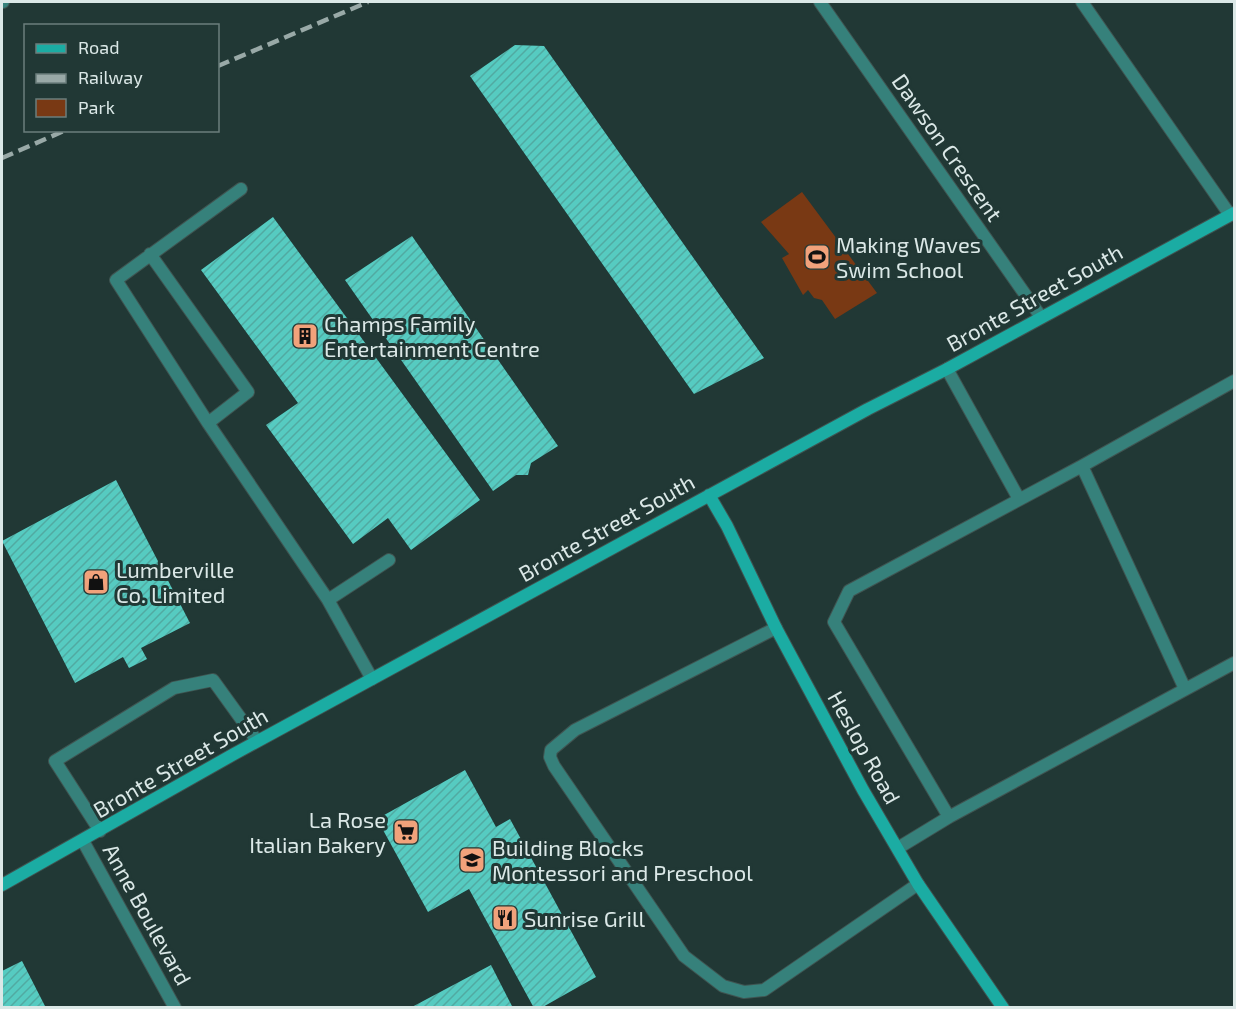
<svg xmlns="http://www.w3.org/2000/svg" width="1236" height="1009" viewBox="0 0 1236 1009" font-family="'Exo 2',sans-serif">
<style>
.green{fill:#793914}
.building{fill:url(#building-hatch)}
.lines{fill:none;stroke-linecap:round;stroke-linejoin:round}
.lane-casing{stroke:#3f5451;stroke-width:14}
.street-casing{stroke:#3f5451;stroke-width:14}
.secondary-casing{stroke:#3f5451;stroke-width:14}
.lane{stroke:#36817b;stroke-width:12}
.street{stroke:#36817b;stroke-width:12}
.secondary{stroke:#1baca3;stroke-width:12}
.rail{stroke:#99a9a7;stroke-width:4.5;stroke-dasharray:12 6;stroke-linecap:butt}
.labels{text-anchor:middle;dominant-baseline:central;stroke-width:6;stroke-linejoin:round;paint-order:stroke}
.street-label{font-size:22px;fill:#dbe8e7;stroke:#213835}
.poi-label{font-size:22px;fill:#dbe8e7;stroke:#213835;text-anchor:start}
</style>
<defs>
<pattern id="building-hatch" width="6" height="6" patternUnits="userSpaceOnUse" patternTransform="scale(1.5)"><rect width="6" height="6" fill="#56cbc1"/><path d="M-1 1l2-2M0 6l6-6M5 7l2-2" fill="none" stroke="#51aaa2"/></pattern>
</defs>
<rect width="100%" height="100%" fill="#213835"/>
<path class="green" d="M802,192l75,101 -42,26 -13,-19 -8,-2 -6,-8 -5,5 -21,-37 7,-4 -28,-32z"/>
<path class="building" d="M515,45l29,1 220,312 -70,36 -224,-318z
M273,217l207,283 -69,50 -23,-32 -35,26 -87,-119 32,-22 -97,-133z
M412,236l146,210 -27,17 -3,12h-12l-23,16 -148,-211z
M116,480l74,143 -49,25 6,11 -18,9 -6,-11 -48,26 -73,-142z
M465,770l31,57 14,-8 86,158 -55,31h-7l-65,-119 -41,23 -51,-93z
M22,961l24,47 -44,-1v-36z
M491,965l22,43h-103z"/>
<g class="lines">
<g class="lane-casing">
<path id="lane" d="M241,189l-125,91 92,143 120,177 44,79
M150,254l98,138 -40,31
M947,369l72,130
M1082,466l103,223
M328,600l61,-40
M776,628l-201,102 -24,20 -1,7 4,9 130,190 39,30 21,6 20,-2 154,-106
M949,817l-115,-195 15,-31 233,-125 152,-85
M100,831l-45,-70 119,-73 39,-8 44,61
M898,848l51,-31 285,-154"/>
</g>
<g class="street-casing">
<path id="street" d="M2,2h1
M820,2l221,315
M1082,2l148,213
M83,841l92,167"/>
</g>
<g class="secondary-casing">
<path id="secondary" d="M709,495l18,31 49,102 87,162 55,94 85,124
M2,885l232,-131 634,-345 79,-40 287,-156"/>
</g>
<use href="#lane" class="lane"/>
<use href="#street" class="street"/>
<use href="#secondary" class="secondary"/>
<path class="rail" d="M218,66l150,-64
M2,158l64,-28"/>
</g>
<defs>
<g id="stadium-square" transform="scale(1.35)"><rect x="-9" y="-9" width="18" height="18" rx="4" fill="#f1a27b" stroke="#213835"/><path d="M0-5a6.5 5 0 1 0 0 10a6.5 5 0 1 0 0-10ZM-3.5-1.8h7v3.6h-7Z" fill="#111"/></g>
<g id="building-square" transform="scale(1.35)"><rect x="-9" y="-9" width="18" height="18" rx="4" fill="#f1a27b" stroke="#213835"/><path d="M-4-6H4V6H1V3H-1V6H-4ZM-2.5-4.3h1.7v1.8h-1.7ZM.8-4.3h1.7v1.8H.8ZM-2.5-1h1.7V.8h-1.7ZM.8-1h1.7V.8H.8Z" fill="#111"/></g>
<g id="shop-square" transform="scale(1.35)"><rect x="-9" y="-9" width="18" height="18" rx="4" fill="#f1a27b" stroke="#213835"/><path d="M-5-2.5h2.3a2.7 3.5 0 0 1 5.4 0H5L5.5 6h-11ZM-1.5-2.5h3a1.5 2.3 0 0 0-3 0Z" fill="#111"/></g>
<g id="supermarket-square" transform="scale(1.35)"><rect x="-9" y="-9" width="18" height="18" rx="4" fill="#f1a27b" stroke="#213835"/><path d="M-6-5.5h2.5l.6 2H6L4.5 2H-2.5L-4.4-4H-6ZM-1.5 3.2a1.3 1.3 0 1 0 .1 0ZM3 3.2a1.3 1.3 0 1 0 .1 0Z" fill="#111"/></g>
<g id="school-square" transform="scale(1.35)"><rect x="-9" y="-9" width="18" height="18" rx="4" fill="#f1a27b" stroke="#213835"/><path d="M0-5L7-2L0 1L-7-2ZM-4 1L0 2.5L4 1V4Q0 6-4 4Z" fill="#111"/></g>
<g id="restaurant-square" transform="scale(1.35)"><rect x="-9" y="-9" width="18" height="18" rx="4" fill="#f1a27b" stroke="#213835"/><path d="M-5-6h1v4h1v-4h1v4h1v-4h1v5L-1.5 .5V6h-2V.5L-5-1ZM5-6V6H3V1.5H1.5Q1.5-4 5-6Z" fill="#111"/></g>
</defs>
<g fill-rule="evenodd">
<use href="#stadium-square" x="817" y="257"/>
<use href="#building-square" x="305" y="336"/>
<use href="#shop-square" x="96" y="582"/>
<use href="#supermarket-square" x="406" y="832"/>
<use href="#school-square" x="472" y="860"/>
<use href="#restaurant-square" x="505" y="918"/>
</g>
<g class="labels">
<g class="street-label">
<text transform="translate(948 147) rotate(55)">Dawson Crescent</text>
<text transform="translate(1034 297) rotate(-29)">Bronte Street South</text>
<text transform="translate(606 527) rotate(-29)">Bronte Street South</text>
<text transform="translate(865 747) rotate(61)">Heslop Road</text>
<text transform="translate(180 762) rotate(-30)">Bronte Street South</text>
<text transform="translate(148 914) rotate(61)">Anne Boulevard</text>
</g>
<g class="poi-label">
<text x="836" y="244">Making Waves<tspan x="836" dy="25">Swim School</tspan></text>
<text x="324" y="323">Champs Family<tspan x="324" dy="25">Entertainment Centre</tspan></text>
<text x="116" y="569">Lumberville<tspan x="116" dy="25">Co. Limited</tspan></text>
<text x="386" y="819" text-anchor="end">La Rose<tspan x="386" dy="25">Italian Bakery</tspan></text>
<text x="492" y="847">Building Blocks<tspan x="492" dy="25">Montessori and Preschool</tspan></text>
<text x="524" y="918">Sunrise Grill</text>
</g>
</g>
<rect width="1236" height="1009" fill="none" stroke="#dbe8e7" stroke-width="6"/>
<rect x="24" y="24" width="195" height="108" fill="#213835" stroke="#6b7e7c" stroke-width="1.5"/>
<rect x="36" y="44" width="30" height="9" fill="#1baca3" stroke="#6b7e7c" stroke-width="1.5"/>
<text x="78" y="54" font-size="18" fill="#dbe8e7">Road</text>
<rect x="36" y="74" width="30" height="9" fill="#99a9a7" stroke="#6b7e7c" stroke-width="1.5"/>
<text x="78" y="84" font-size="18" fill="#dbe8e7">Railway</text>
<rect x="36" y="99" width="30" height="18" fill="#793914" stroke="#6b7e7c" stroke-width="1.5"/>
<text x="78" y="114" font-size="18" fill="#dbe8e7">Park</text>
</svg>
